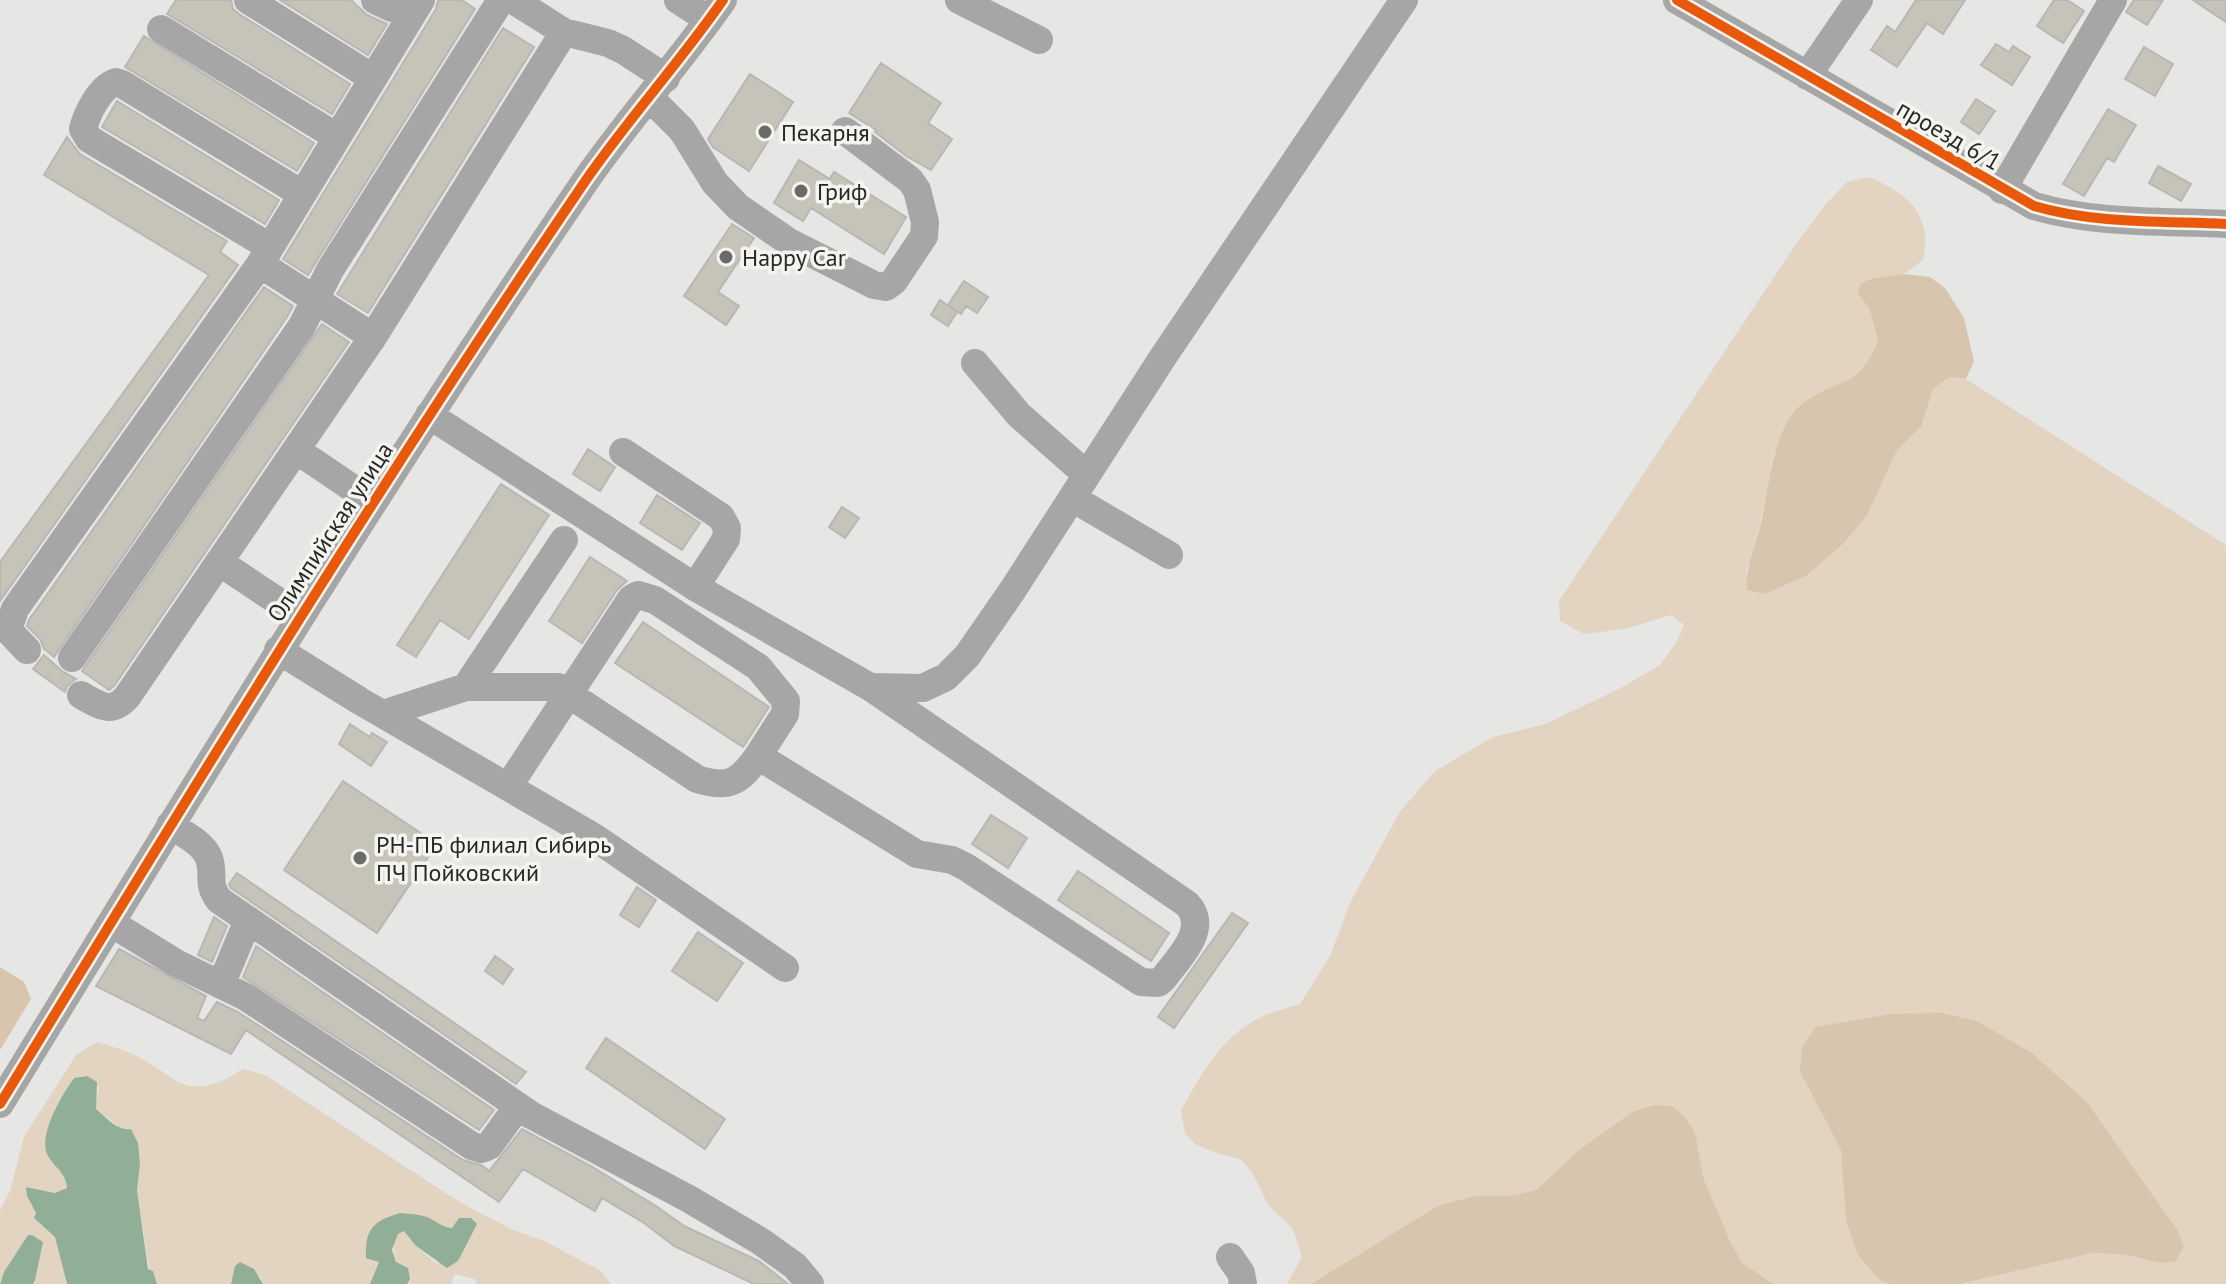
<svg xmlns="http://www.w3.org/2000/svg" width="2226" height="1284" viewBox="0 0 2226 1284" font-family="'PT Sans',sans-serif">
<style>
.green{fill:#e3d4c1}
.forest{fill:#d7c5ae}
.water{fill:#91ae96}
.building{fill:#c6c3b9;stroke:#b8b7b6;stroke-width:2}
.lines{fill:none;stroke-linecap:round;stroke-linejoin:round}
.minor{stroke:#a6a6a6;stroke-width:28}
.cycleway-casing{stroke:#f4f5f0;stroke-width:15}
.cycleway{stroke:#e8590c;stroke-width:10}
.poi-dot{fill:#6a6a68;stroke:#f4f5f0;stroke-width:3}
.labels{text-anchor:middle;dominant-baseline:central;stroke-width:7;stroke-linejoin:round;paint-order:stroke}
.poi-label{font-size:24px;fill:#272725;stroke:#f4f5f0;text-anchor:start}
.street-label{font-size:24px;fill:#272725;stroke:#f4f5f0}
</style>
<rect width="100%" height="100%" fill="#e6e6e4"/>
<path class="green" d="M1869,177c39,17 64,37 54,83l-19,14 -30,4 -16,15 12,17 9,31 -9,19 -15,17 -51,25 -18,25 -13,30 -12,63 -15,53 19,21 41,-18 37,-32 54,-94 24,-23 12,-38 16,-12 17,2 260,166v739h-266l133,-31 34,2 33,8 -19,-84 -54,-77 -55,-49 -55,-32 -177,51 41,78 5,71 34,59 9,4h-116l-32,-21 -25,-51 -12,-32 -9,-48 -23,-26 -19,-1 -21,7 -52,37 -44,41 -27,6h-34l-102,50 -62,38h-24l15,-27 -9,-28 -25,-24 -15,-31 -11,-14 -26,-7 -21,-9 -10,-11 -4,-22c19,-36 43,-78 82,-95 12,-5 25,-8 37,-12l30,-48 21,-55 48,-88 36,-42 58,-34 52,-13 72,-34 43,-25 16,-22 8,-18 -13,-10 -46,14 -41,5 -24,-13 -1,-20 237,-357 30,-40 21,-22z
M97,1042c10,3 21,6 31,10 51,22 55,56 115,17l22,6 193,126 51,27 37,14 55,29 10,13h-134l-3,-5 -19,-5 -4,10h-44l3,-5c-15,-18 -21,-22 -12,-45l6,-4 12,16 21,18 15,-35c-9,-1 -12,-5 -19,-9 -15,-8 -31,-7 -47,-3l-7,45 -9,22h-107l-2,-7 -30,3v4h-74l-4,-13 -4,-2 -12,-79 3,-26 -16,-33 -28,-22 -2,-5 5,-16 -12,-12 -14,2 -21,41 -2,40 16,18 1,11 -12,5 -28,-6v9l9,17 -2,5 21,19 12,47h-34l2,-4 -35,1v-71l10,-19 14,-54 52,-82z"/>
<path class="forest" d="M1904,274l26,3 15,11 19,30 10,43 -8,18 -17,-2 -16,12 -12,38 -24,23 -30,65 -24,29 -37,32 -41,18 -18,-4c-2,-26 10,-47 15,-72 7,-34 12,-96 44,-117 37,-25 51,-11 72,-60l-8,-31 -12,-17 3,-10 13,-5z
M0,967l24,15 7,17 -31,51z
M1942,1013l35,8 55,32 55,49 91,129 6,16 -8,14 -16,2 -33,-8 -34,-2 -133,31h-71l-9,-4 -22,-25 -12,-34 -5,-71 -41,-78 2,-25 14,-20 75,-13z
M1653,1105l19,1 13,11 10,15 9,48 26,61 12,22 31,21h-462l127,-78 37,-10h34l27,-6 44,-41 52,-37z"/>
<path class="water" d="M87,1076l10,6 -1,27c12,10 21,22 35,20l7,14 2,21 -3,26 11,79 5,2 4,13h-90l-12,-47 -21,-19 2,-5 -9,-17 -1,-9 29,6 12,-5c-1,-15 -11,-19 -19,-32 -11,-20 14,-61 26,-78z
M400,1213c9,1 18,1 27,4 9,4 15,10 25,11l7,-10h12l6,6 -19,37 -11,7 -31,-22 -12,-15 -6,3 -6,16 4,12 12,6 2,11 -3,5h-37l9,-22 -13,-4c-1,-28 6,-37 34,-45z
M28,1235h4l11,7 -8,38 -2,4h-33l4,-12z
M240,1262l14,7 9,15h-32l4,-18z"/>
<path class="building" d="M176,0h55l2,9 6,5 111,70 -18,30 -165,-100z
M280,0h71l16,15 20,9 -19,31z
M438,0h24l13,9 -167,266 -25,-16 153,-250z
M1916,0h49l-22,34 -16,-11 -30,44 -26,-17 16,-24 8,6z
M2054,0h13l17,11 -21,32 -26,-17z
M2134,0h29l-16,25 -21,-13z
M2193,0h33v22z
M503,28l31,19 -166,266 -31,-19z
M144,36l170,107 -17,28 -172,-104z
M1996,44l13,8 4,-6 17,11 -18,28 -31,-20z
M2144,47l29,17 -18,32 -30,-17z
M881,63l60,40 -13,20 24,16 -21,31 -25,-14 -31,-24 1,-2 -27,-17z
M750,74l43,28 -44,69 -36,-24 -5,-8z
M1976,99l19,12 -16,23 -18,-12z
M117,101l162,99 -14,24 -163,-97z
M2108,109l28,16 -22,37 -7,-4 -23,38 -21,-12z
M67,137l13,17 147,87 -7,11 18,13 -238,336v-39l209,-287 -165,-100z
M799,160l31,19 4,-7 72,45 -22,37 -73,-46 -8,13 -29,-18z
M2158,166l33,18 -10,17 -32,-18z
M732,224l22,14 -36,54 21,14 -13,19 -42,-29z
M964,281l24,16 -11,16 -11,-7 -5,8 -13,-9z
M264,287l29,19 -6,11 -233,340 -10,-8 -4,-10 -13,-13 2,-6z
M940,300l17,12 -9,14 -17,-11z
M322,324l27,18 -235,344 -5,4 -27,-19z
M588,449l27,18 -15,24 -27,-17z
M501,484l48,31 -80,124 -29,-19 -24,37 -19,-12z
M657,495l43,28 -18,27 -42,-27z
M842,507l17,11 -14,20 -16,-11z
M590,557l37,24 -10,9 -35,53 -33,-22z
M643,622l126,85 -26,40 -128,-84z
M44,655l18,16 14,8 -9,7 -2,6 -32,-23z
M350,724l20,13 2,-4 15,9 -16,24 -32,-22z
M343,781l94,63 -60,89 -93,-63z
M991,815l36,23 -19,30 -36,-24z
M1078,871l91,62 -18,28 -93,-61z
M237,873l252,174 37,25 -10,12 -285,-196 -2,-4z
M637,887l19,13 -17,27 -19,-12z
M1232,913l16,10 -74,105 -16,-11z
M214,917l13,9 -15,36 -14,-7z
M698,932l45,31 -26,38 -45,-30z
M256,946l238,164 -15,20 -236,-153z
M119,949l87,47 -9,22 7,3 13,-19 21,10 225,148 18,5 8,6 33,-42 69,37 65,40 28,20 75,35 29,23h-34l-80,-38 -30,-23 -42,-25 -7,13 -72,-42 -24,33 -253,-172 -15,24 -135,-68z
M495,956l18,13 -10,15 -18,-13z
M606,1038l119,81 -20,30 -119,-81z"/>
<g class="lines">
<path class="minor" d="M248,0l125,78
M375,0l17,8 14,-8
M513,0l51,32 44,11 15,7 43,28
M678,0l31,20
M959,0l80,40
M1677,0l357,206c61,18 128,15 192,18
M161,29l176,108
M1807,76l52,-76
M650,98l32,32 33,53 23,24 51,35 85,43 12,2 8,-6 30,-45 1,-14 -8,-32 -7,-10 -65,-49
M2002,190l111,-190
M270,247l-181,-108 -6,-10c4,-16 17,-42 33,-47l6,2 180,110
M260,264l113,73
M975,363l44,52 68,60
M296,450l77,52
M623,452l98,65 6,11 -1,11 -31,48
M1072,498l97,57
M219,562l81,54
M27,650l-19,-20 7,-21 245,-345 161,-264
M278,650l82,51 234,136 191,131
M72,658l230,-332 28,-56 171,-270
M466,687l98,-147
M872,687l51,1 23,-11 21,-21 45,-65 151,-234 241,-357
M81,695c18,10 30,20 46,2l246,-360 191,-305
M383,714l83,-27h92l139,92c31,10 42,4 61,-23l159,98 35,6 14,7 175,115 17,1 5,-4c16,-22 47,-50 24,-75l-317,-217 -175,-100 -266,-172
M508,787l123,-188 7,-4 17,5 103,67 28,34 -1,13 -27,42
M170,825c14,9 33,18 39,33 6,18 -3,25 10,42l312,215 158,84 71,42 35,25 15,18
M111,923l65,40 70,34 226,149 10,3 7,-3 29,-40
M221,985l27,-65
M0,1104c190,-311 381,-623 586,-924 43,-62 94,-118 137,-180
M1230,1257l11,16 2,11"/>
<g class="cycleway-casing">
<path id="cycleway" d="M1677,0l357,206c61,18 128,15 192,18
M0,1104c190,-311 381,-623 586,-924 43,-62 94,-118 137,-180"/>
</g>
<use href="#cycleway" class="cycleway"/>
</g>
<g class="poi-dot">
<circle cx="765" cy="132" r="8"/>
<circle cx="801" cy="191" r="8"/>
<circle cx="726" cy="257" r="8"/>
<circle cx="360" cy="858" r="8"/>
</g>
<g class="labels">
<g class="poi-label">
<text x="781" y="132">Пекарня</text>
<text x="817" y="191">Гриф</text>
<text x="742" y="257">Happy Car</text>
<text x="376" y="844">РН-ПБ филиал Сибирь<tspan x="376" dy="28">ПЧ Пойковский</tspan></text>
</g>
<g class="street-label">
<text transform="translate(1949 135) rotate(30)">проезд 6/1</text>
<text transform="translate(330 532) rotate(-57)">Олимпийская улица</text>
</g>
</g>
</svg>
